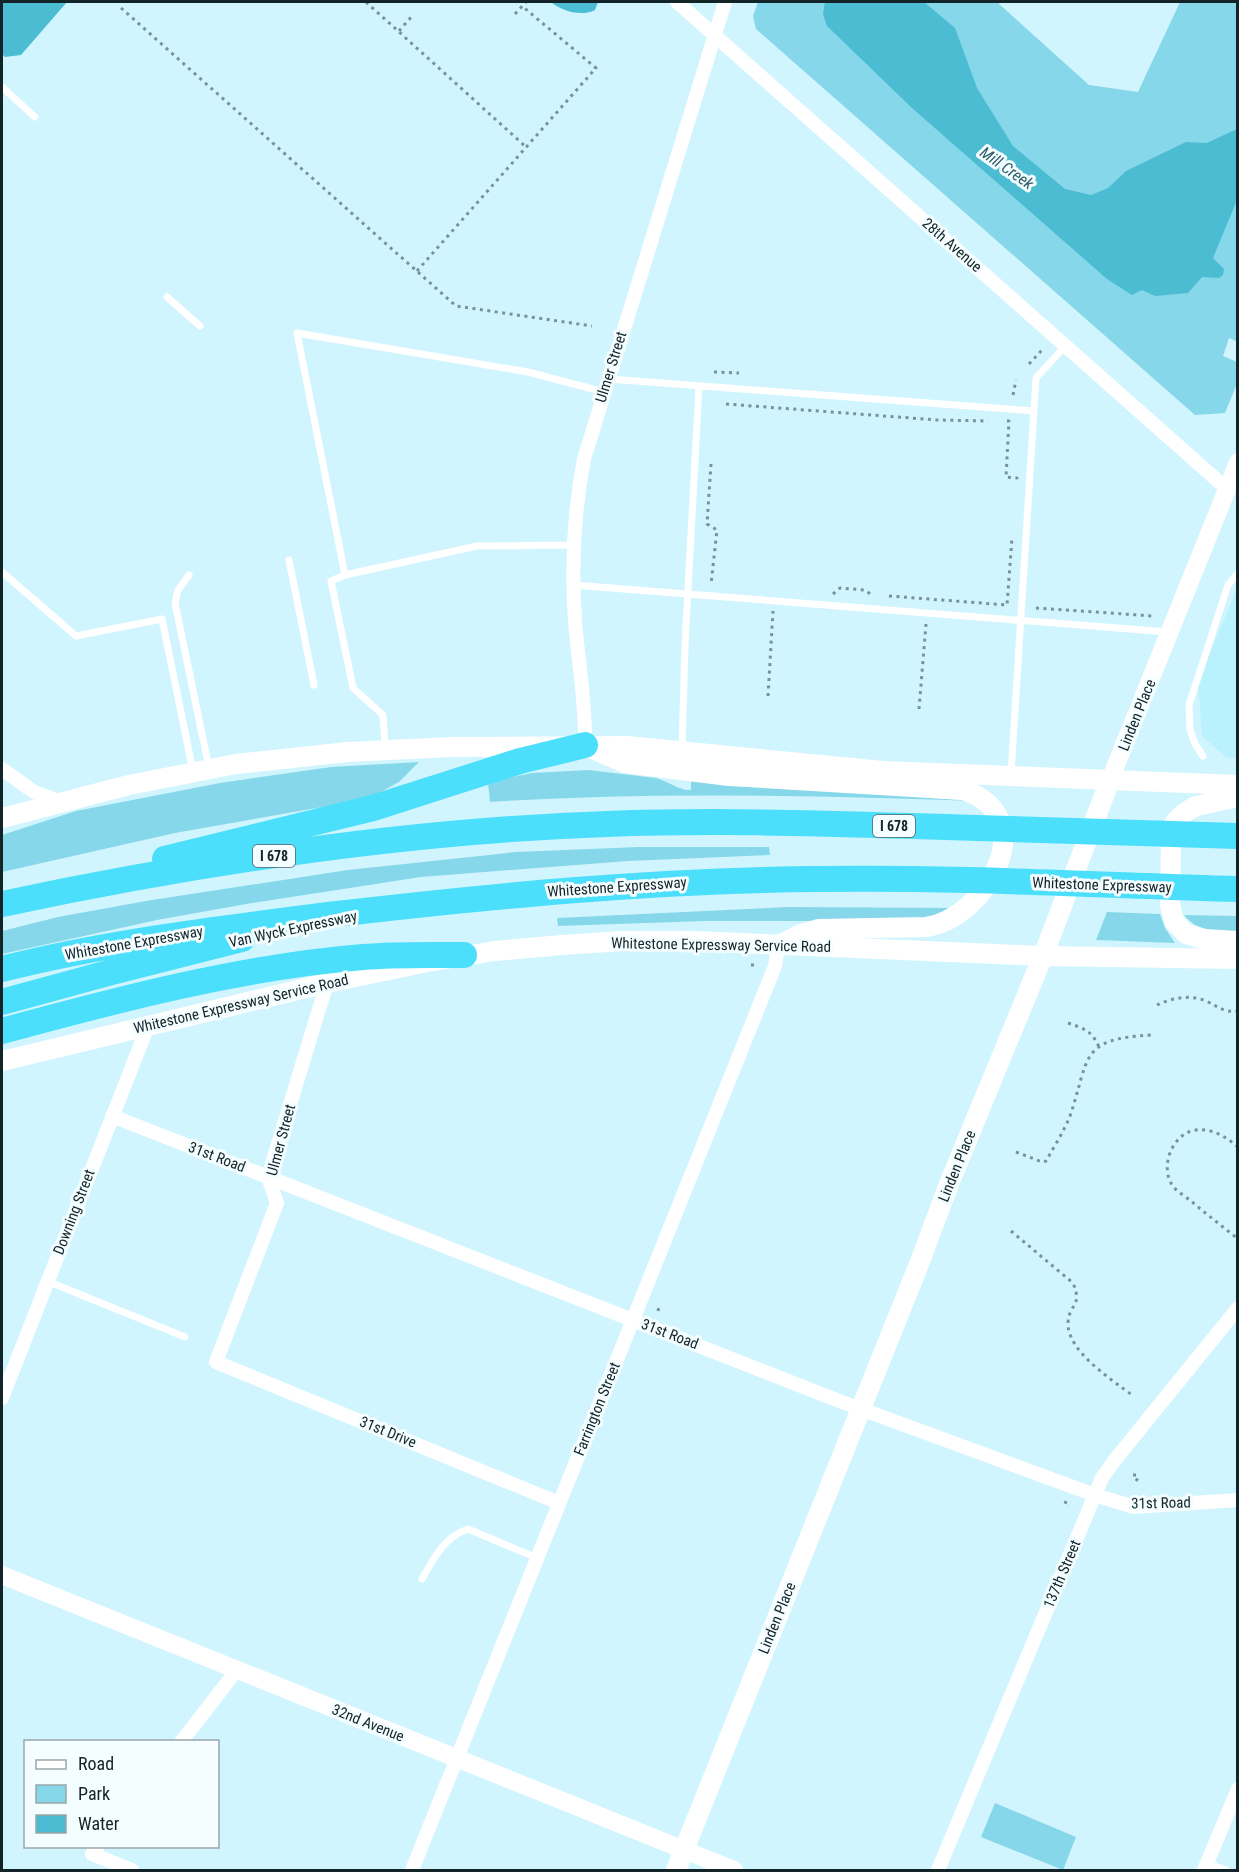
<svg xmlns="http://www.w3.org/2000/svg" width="1239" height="1872" viewBox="0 0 1239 1872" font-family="'Roboto Condensed',sans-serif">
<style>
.built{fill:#b9f1fd}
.green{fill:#86d7e9}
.water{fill:#4bbcd2}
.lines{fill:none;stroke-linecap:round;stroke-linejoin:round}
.path{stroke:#779298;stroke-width:3;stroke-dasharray:3 4.5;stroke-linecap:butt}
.service{stroke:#fff;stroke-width:7}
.minor{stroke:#fff;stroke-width:14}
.tertiary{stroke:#fff;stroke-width:18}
.secondary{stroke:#fff;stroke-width:20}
.motorway{stroke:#4bdffc;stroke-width:26}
.labels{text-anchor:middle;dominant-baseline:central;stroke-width:6;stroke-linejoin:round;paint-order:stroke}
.shield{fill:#f4fdff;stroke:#566568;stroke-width:1.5}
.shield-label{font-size:14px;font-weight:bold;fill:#132428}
.street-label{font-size:15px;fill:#132428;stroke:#f4fdff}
.water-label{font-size:16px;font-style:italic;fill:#2d5d67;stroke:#f4fdff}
</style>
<rect width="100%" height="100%" fill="#d1f5fe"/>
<path class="built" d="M1237,589v169h-10l-25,-22 -4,-54z"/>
<path class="green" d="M758,2h239l92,83 49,7 42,-90h57l1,340 -9,-4 -6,18 14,6 1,19 -13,32 -30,2 -439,-386 -3,-13z
M419,762l-20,20 -31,17 -193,34 -173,39v-37l74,-24 144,-28 111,-16z
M588,770l68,8c11,3 24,13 35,12v-9l286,20c-163,-5 -324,-10 -487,1l-2,-20 44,-9z
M639,847h130l1,8 -142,6 -207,16 -169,26 -95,17 -155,34v-23l56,-14 88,-16 202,-31 168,-18z
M789,907l168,1 -9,5 -39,8h-204l-147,5 -1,-8z
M1107,912l53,2 5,14 10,15 -79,-3z
M1184,915l53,1v16c-19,-1 -40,0 -53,-17z
M995,1803l81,34 -13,33 -82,-33z"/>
<path class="water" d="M2,2h65l-46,53 -16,2 -3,-3z
M551,2h47l-3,8c-13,7 -34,1 -44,-8z
M825,2h99l31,26 22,60 36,58 52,43 26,6 17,-7 18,-17 60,-29 21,1 30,-14v71l-24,58 11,11 -1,6 -4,3 -17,-1 -14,16 -33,3 -13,-6 -10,5 -25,-16 -195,-171 -85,-82 -4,-12z"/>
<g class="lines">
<path class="path" d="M366,2l160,145
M121,8l335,298 136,20
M515,14l11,-12
M399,31l14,-16
M417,271l179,-203 -74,-62
M1029,364l14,-15
M714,372l25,1
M1013,395l3,-15
M726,404l211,16 51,1
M1007,421h2l-3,56 11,1v3
M711,464l-4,60 10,6 -6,54
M833,594l7,-6 25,2 8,6
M889,596l118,9 5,-67
M1036,608l117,8
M768,696l5,-85
M919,709l7,-85
M751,965h5
M1157,1005c15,-7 33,-11 49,-4 12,5 17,12 32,10
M1068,1023c17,6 23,7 31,24
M1238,1147c-12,-10 -26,-19 -42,-17 -24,3 -37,38 -23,56 4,6 12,10 18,15 15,13 31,25 47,38
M1016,1152l26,10 4,-1c8,-14 18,-30 24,-45 20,-58 8,-77 81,-81
M1011,1231l62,52c10,24 -4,20 -5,40 -1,28 44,57 64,72
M658,1311l1,-4
M1133,1475h7
M1136,1481l4,-6
M1066,1501l-1,3 4,2"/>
<path class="service" d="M2,87l33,30
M167,297l33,29
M609,379l425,32
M574,545l-97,1 -132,29 -48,-242 231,39 76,20
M289,560l25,125
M2,572l74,64 86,-17 31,152
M189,575l-11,15 -3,13 34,165
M345,575l-14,6 22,107 30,27 2,32
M573,585l595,47
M682,749l3,-104 14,-259
M1203,756l-8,-12 -5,-14 -1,-25 39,-120 10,-12
M1011,774l25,-396 30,-33
M47,1281l138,56
M422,1579c11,-20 22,-42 46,-50l69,29
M1207,1863l19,7"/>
<path class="minor" d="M677,2l550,487
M585,745c1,-42 -7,-83 -10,-125 -4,-54 -1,-108 9,-161l141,-457
M2,769l32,23 25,9
M327,983l-59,194 9,26 -61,159 343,141
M112,1116l730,286 253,93 39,12 104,-7
M2,1398l146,-372
M181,1742l56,-72
M98,1846l-6,8 40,16
M412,1870l363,-904 3,-21
M938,1870l164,-392 12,-17 124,-153
M1204,1870l34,-81"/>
<path class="tertiary" d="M1110,780l128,-318
M2,1575l732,295"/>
<path class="secondary" d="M590,748l35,15 104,13 234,14c81,26 24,128 -37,137l-108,2 -17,5 -20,10
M1238,797l-42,9 -12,7 -9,9 -4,14 -1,69 4,16 12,13 18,5 34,2
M2,818l127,-33 107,-21 112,-12 103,-5 176,-1 256,25 355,14
M2,1061l325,-78 100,-21 68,-11 67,-6 60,-4h73l348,15 195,3
M676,1870l243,-606 30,-80 94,-228 67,-176"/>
<path class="motorway" d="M165,859l208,-51 147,-47 65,-16
M2,904c198,-42 402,-73 605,-80 102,-4 204,-1 306,2 108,3 216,7 325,10
M2,969c107,-27 216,-40 326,-54 163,-19 327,-35 491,-36 140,-2 279,6 419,10
M2,1002l106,-29 134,-34
M2,1031c118,-32 239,-64 361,-74 34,-3 67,-2 101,-2"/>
</g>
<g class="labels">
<g class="shield">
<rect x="873" y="815" width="42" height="22" rx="4.5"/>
<rect x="253" y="845" width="42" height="22" rx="4.5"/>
</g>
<g class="shield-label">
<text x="894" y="826">I 678</text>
<text x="274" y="856">I 678</text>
</g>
<g class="street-label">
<text transform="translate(952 245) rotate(41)">28th Avenue</text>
<text transform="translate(611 367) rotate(-73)">Ulmer Street</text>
<text transform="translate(1137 715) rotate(-68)">Linden Place</text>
<text transform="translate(1102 885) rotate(2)">Whitestone Expressway</text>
<text transform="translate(617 887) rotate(-4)">Whitestone Expressway</text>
<text transform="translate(293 929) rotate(-12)">Van Wyck Expressway</text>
<text transform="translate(134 943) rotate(-10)">Whitestone Expressway</text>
<text transform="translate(721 945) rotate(1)">Whitestone Expressway Service Road</text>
<text transform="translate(241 1004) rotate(-13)">Whitestone Expressway Service Road</text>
<text transform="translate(281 1140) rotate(-75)">Ulmer Street</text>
<text transform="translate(217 1157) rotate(21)">31st Road</text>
<text transform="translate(957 1166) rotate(-68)">Linden Place</text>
<text transform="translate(74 1212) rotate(-69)">Downing Street</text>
<text transform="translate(670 1334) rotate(21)">31st Road</text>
<text transform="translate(597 1409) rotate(-68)">Farrington Street</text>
<text transform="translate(388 1432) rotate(22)">31st Drive</text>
<text transform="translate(1161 1503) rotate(-1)">31st Road</text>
<text transform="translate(1062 1574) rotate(-67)">137th Street</text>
<text transform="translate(777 1618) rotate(-68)">Linden Place</text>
<text transform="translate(368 1723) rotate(22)">32nd Avenue</text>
</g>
<g class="water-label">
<text transform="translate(1007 168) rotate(35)">Mill Creek</text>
</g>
</g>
<rect width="1239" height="1872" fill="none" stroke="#132428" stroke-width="6"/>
<rect x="24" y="1740" width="195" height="108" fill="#f4fdff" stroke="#9aa6a9" stroke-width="1.5"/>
<rect x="36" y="1760" width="30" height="9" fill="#ffffff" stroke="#9aa6a9" stroke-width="1.5"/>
<text x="78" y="1770" font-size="18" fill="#132428">Road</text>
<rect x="36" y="1785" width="30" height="18" fill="#86d7e9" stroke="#9aa6a9" stroke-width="1.5"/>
<text x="78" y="1800" font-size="18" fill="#132428">Park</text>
<rect x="36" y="1815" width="30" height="18" fill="#4bbcd2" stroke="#9aa6a9" stroke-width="1.5"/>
<text x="78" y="1830" font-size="18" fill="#132428">Water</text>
</svg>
